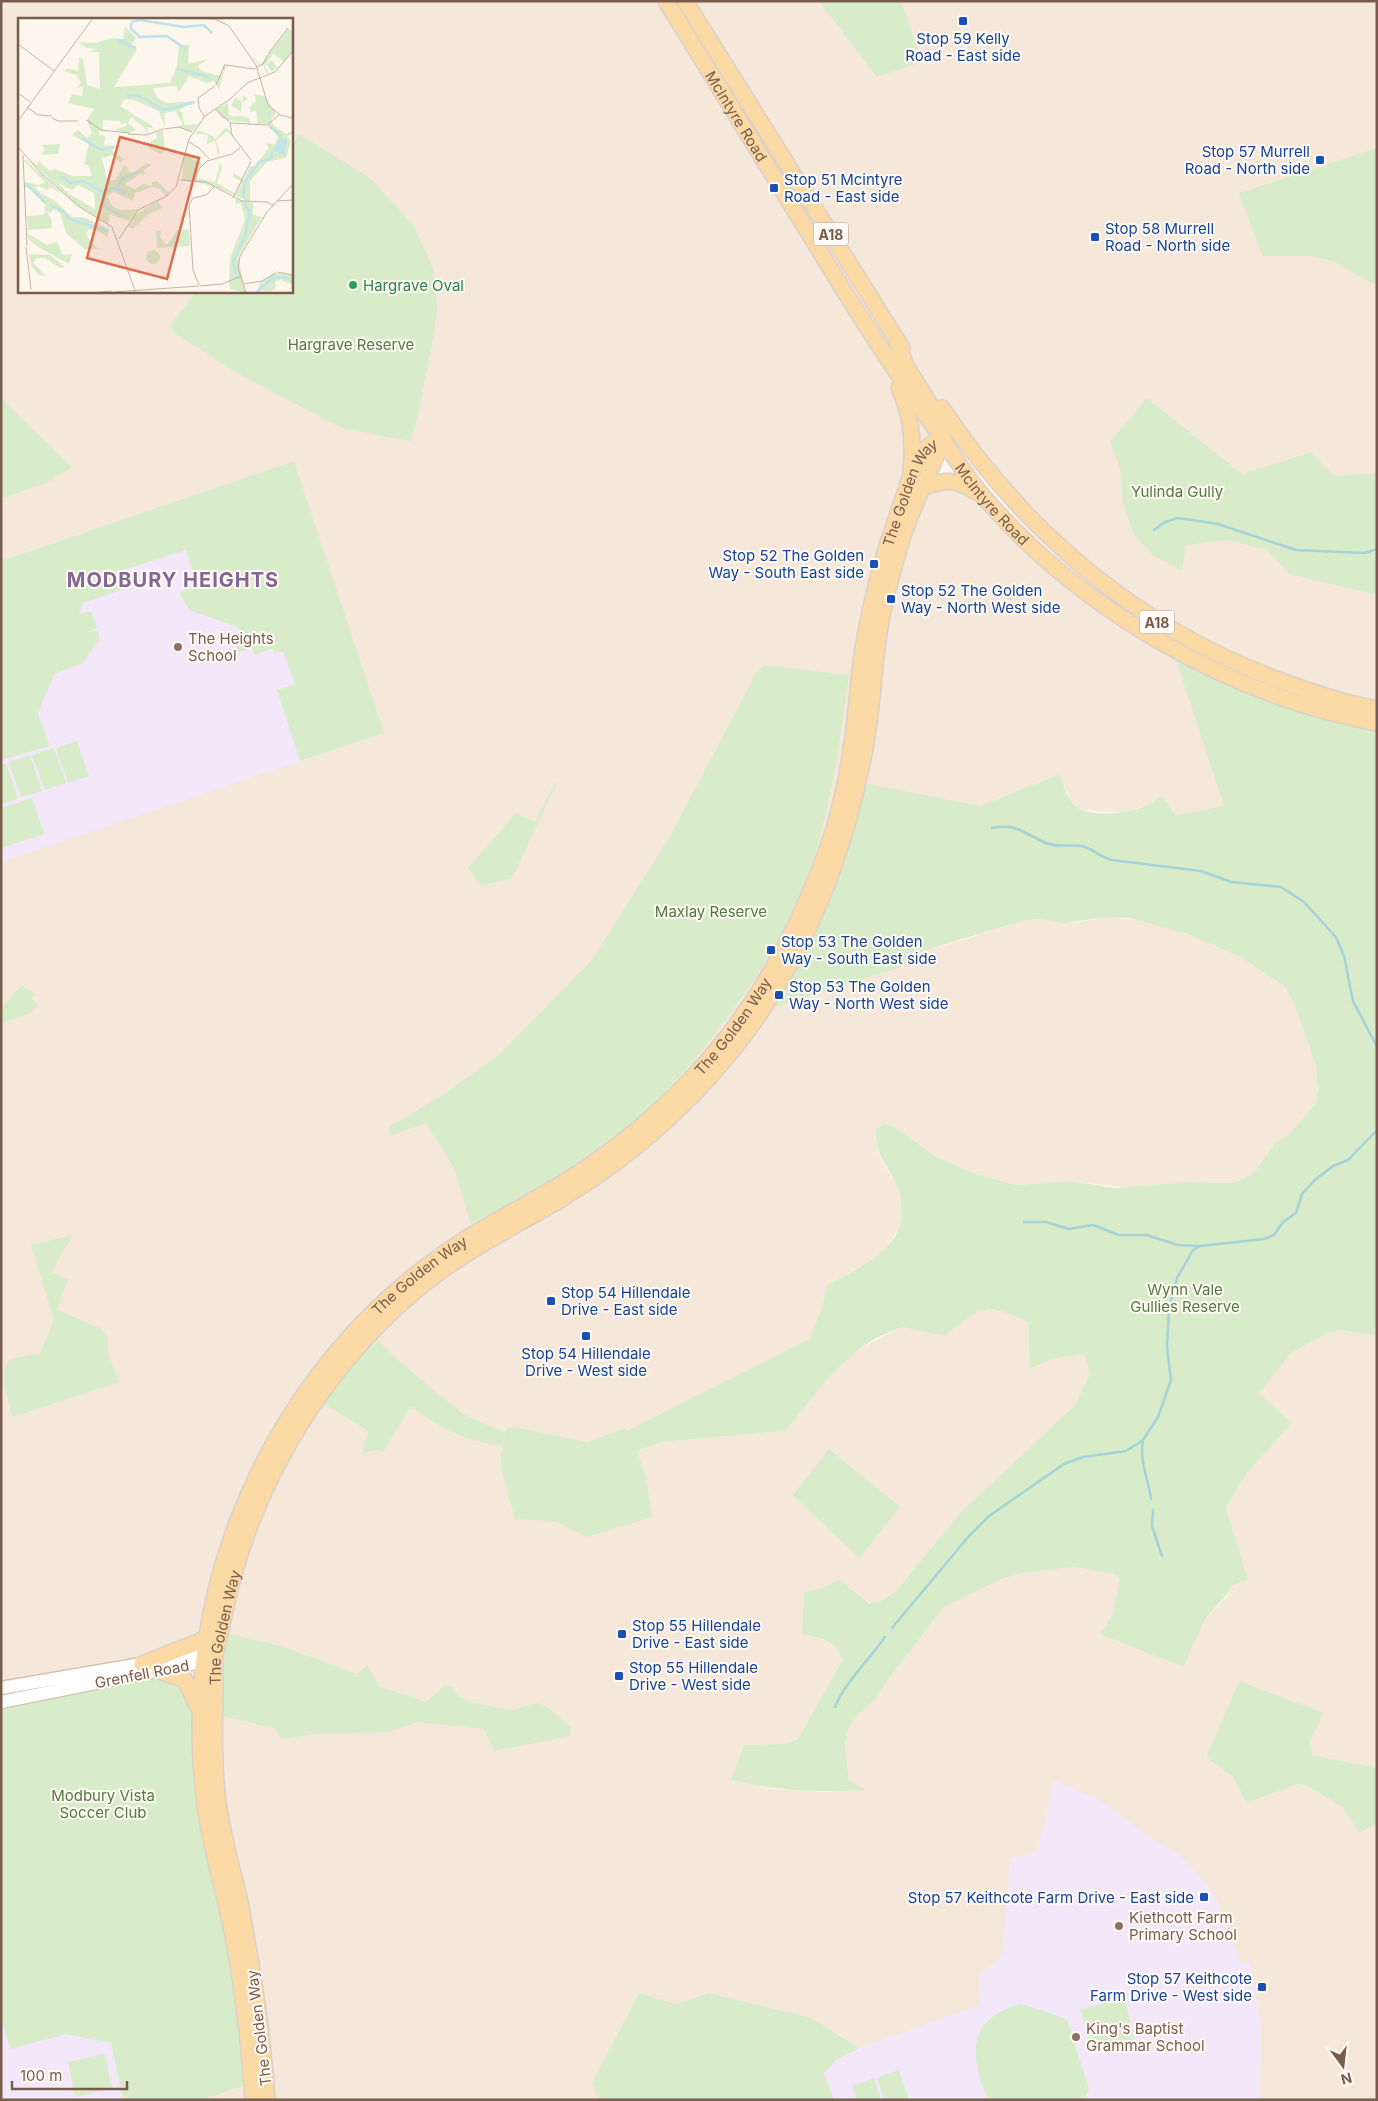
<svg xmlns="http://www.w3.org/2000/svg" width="1378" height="2101" viewBox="0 0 1378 2101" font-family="Inter,sans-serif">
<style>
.residential{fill:#f5e8da;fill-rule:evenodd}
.education{fill:#f3e8fa}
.green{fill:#d8ecc9}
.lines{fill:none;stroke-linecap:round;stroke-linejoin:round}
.stream{stroke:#a5d3da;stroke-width:2.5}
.secondary-casing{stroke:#d6c0b0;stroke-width:15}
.primary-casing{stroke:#dad1cd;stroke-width:18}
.secondary{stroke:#fff;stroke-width:12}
.primary{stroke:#fbd9a5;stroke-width:15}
.transit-dot{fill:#1a4fb4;stroke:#fffaf3;stroke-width:2}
.leisure-dot{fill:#2e9e5b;stroke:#fffaf3;stroke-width:2}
.education-dot{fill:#8d6e63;stroke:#fffaf3;stroke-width:2}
.labels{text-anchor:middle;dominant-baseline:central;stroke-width:4;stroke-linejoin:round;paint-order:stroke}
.shield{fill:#fffaf3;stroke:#a28b7f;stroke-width:1}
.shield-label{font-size:14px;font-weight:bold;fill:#7a5c4d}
.transit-label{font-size:15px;fill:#164399;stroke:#fffaf3;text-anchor:start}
.street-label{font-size:15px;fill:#7a5c4d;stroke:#fffaf3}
.leisure-label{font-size:15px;fill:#27864d;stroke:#fffaf3;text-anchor:start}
.park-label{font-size:15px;fill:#537a41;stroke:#fffaf3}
.education-label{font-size:15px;fill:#785e54;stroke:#fffaf3;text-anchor:start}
.district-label{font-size:20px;font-weight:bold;letter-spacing:1px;fill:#846695;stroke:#fffaf3}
.inset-river{fill:none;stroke:#bfe3e8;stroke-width:2.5}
.inset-road{fill:none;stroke:#c5b3a7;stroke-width:1}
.view{fill:#dc6d51;fill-opacity:0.15;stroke:#dc6d51;stroke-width:2.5}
.inset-edge{fill:none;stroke:#7a5c4d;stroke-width:2.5}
</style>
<rect width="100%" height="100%" fill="#fdf6ec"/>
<path class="residential" d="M1,1h665l277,439 -23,18 -76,330 -60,158 -100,139 -353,273 -124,281 46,461h-252zM19,19h272v272h-272z
M685,1h692v708l-127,-39 -161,-96 -134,-147 -58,-86z
M952,481l220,167 53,158 -49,9 -15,-20 -6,8 -33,10 -37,-3 -8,-2 -6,-7 -11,-27 -80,32 -121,-24 14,-105 49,-189z
M1107,917l32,3 49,14 54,24 42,28 10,17 8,19 14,43 2,14 -2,24 -26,30 -15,10 -19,27 -11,9 -13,4 -46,-1 -54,6 -62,-7 -55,4 -41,-12 -38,-16 -31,-20h-30l3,16 18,32 7,26 -1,12 -19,31 -56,31 -5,23 -13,31 -172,112 25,-9 123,-11 48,-58 26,-24 43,-22 43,9 32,-26h27l24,11 3,48 21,-10 32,-5 6,20 -15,31 -116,109 -62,76 -17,12 -9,2 -32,-25 -17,9 -18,4 -2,42 32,9 6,8 2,8 -44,80 -15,5 -39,1 -13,35 41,9 54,3 39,-2 -16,-8 -4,-37 3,-16 8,-12 20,-19 13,-20 55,-71 58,-28 19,-7 52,-5 38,6 10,5 -8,37 -14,19 85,33 15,-37 10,-15 18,-18 5,-11 16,-7 -22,-71 20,-34 46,-51 -34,-30 4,-7 29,-33 39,-21 9,-2 38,7v431l-65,-13 -2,-14 13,-28 -84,-32 -33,76 27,20 14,26 51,-19 9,2 36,21 16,26 18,-9v276h-1110l-50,-308 12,-197 67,-163 117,-139 145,-92 202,-189 148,-47 10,-6 2,-7 7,-3 17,-3 77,-25 17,-2 36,4z"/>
<path class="education" d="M294,461l90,272 -383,129v-301z
M1054,1781l46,19 45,34 33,20 35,37 28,73 8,-2 3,10 9,53 -1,75h-661l40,-107 37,11 33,-11 102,25 48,30 121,-43 -1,-31 23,-17 8,-99 27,-6z
M1,2019l10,30 55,-15 45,8 12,58h-122z"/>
<path class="green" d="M819,1h82l21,61 -45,15z
M299,134l71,44 44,48 20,45 3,38 -2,18 -18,94 -7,20 -69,-13 -109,-58 -59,-38 -2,-8 26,-33h94v-144z
M1377,148v138l-44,-25 -24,-5h-47l-23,-63z
M1,398l71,69 -26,16 -45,16z
M1147,398l95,76 69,-22 23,24 43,-3v122l-88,-21 -22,-24 -40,-10 -41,5 -4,26 -29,-16 -20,-22 -10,-31 -2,-30 -11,-30z
M294,461l90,272 -84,28 -23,-71 18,-6 -12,-33 -8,2 -3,-4 -18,6 -2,-7 -18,5 7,-22 -6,-5 -46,-16 -10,-18 14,-4 -1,-4 4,-2 -10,-32 -62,20 -4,5 5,14 -42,14 -4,11 12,-3 6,17 -9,4 10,-1 2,8 -18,25 -28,10 -16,40 12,32 -49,14v-199z
M1172,648l21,12 184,63v614l-37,-7 -10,2 -39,21 -32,40 33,30 -46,51 -20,34 22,71 -16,7c-6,13 -17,20 -25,31 -10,16 -16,33 -23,50l-85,-33 14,-19 7,-37 -9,-5 -38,-6 -52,6 -19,6 -58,28 -55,71 -13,20 -20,19 -8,12 -3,16 4,36 17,9c-46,3 -89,1 -135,-10l13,-35 39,-1 15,-5 44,-79c-4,-21 -23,-21 -40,-26l2,-42 18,-4 17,-9 31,25 10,-2 17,-12 62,-76 116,-109 15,-31 -6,-20 -32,5 -22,10 -2,-47c-44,-21 -47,-15 -83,14l-43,-9 -26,11 -17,11 -26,24 -48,58 -123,11 -25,9 9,27 6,39 -65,20 -30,-15 -42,-3 -13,-48 -1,-16 4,-19 -3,10c-37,-5 -62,-17 -91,-40l-28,46 -7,-2 -14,4 6,-23 -51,-32 54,-65 27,26 65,54 42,19 1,-4 9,-2 72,15 38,-14 2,3 182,-92 13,-31 5,-23c45,-24 96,-45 66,-107 -10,-21 -18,-23 -17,-49l9,-5 9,3 42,30 38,16 41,12 55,-4 46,7 70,-6 46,1 13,-4 11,-9 19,-27 15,-10 26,-30 2,-15 -2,-23 -22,-62 -10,-17 -42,-28 -54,-24 -59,-16 -22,-1 -43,6 -26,-4 -17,2 -101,31 -2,7 -10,6 -148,47 99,-230 121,24 80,-32c4,11 7,27 18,34 18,11 70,5 83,-13l15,20 48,-9z
M764,665l85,10c-10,74 -20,147 -47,217 -16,39 -38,74 -62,108 -51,73 -108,134 -186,180 -27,16 -56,29 -83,44l-17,-56 -28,-45 -35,13 -2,-9 52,-31 58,-41 93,-95 81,-129 83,-158z
M77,741l12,35 -21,7 -12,-35z
M54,748l12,35 -21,7 -13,-35z
M30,755l12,36 -21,6 -12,-35z
M6,763l12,36 -17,5v-39z
M555,782l2,1 -45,95 -27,7 -6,-1 -11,-16 48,-55 19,9z
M32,798l12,36 -43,14v-40z
M22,985l13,9 -3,5 6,5 -7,9 -30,10v-15z
M73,1235l-22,37 17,7 -11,31 45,19 6,9v15l11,29 -106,35c-5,-13 -13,-44 -6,-55 7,-6 24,-7 33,-9l14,-34 -23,-74z
M829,1449l71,58 -41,51 -66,-63z
M220,1632l62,14 75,28 10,-9 12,21 47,16 18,-16h7l7,10 11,6 42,8 26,-7 12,5 22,19 -1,9 -76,15 -10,-22 -67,-7 -28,10 -72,2 -36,5 -7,-11 -60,-14z
M159,1671l31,16 62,396 -50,17h-79l-12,-57 -45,-9 -55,15 -10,-30v-317z
M1239,1681l85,32 -14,28 2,14 65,13v56l-18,9 -16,-26 -36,-21 -9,-2 -51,19 -14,-26 -27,-20z
M639,1993l37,11 33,-11 102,25 48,30 -23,12 -12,13 10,27h-235l-7,-17z
M1125,1999l9,40 -44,9 -9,-39z
M1022,2004l45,15 22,71 -5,10h-96c-18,-45 -23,-81 34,-96z
M105,2054l7,34 -37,9 -7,-35z
M899,2070l10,30h-25l-7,-22z
M874,2078l7,22h-24l-5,-14z"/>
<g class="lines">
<path class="stream" d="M1154,530l11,-8 13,-4 40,6 78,26 69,3 12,-4
M992,828c26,-5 32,6 54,15 11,5 23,1 35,3 10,1 18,11 31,14l89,11 30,11 50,5 23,15 32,35 8,19 9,45 24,46
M1024,1222h22l23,7 24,-4 26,10h27l32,10 22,1 64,-7 10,-4 9,-13 13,-9 6,-19 13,-14 18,-14 15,-6 29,-30
M1143,1440c-4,20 5,38 8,59
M1153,1510l-1,16 10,30
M892,1628l77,-92 20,-20 75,-52 19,-7 43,-6 17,-11 15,-23 13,-37 -4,-33 2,-38 8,-31 16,-28 7,-4
M835,1707c10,-25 34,-47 50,-70"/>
<g class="secondary-casing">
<path id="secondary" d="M1,1688l204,-35 8,4
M1,1702l209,-42"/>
</g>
<g class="primary-casing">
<g id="primary">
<path id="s1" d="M666,1c59,96 118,192 177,288 31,50 63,98 96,145 14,21 27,42 43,61 99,115 245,200 395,228"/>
<path d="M685,1l217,347"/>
<path d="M899,388c12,26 15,54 12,82"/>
<path d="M942,408c83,125 196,220 337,272 32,12 64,23 98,29"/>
<path d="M922,488c24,-9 32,-10 54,4"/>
<path d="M142,1664l58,-23 7,-5"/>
<path d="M159,1671l26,9 13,27"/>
<path id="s2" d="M253,2100c-4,-59 -10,-116 -22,-174 -8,-38 -19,-76 -25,-114 -13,-93 -5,-190 27,-278 39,-111 111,-209 206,-277 42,-31 90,-52 133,-80 76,-48 145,-116 191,-192 30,-50 55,-104 72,-160 7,-25 13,-50 16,-76 6,-35 7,-71 13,-106 8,-48 21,-95 38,-141 6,-17 11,-39 24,-53 7,-7 8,-6 17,-9"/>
<path id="s3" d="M267,2100c-4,-65 -14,-129 -26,-192 -8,-38 -20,-76 -24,-114 -3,-32 -3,-65 -2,-97 0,-13 -1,-26 0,-39 2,-16 7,-32 10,-47 28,-133 105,-257 213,-338 40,-29 83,-50 125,-75 74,-45 140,-105 191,-176 60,-86 96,-183 113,-286 7,-42 7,-84 16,-125 7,-31 15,-64 27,-94 10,-27 25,-53 33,-80l-2,-15 -35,-56 -9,-25"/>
</g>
</g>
<use href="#secondary" class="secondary"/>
<use href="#primary" class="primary"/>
</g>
<g class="transit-dot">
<rect x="958" y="16" width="10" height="10" rx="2.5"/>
<rect x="1315" y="155" width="10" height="10" rx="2.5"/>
<rect x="769" y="183" width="10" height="10" rx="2.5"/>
<rect x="1090" y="232" width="10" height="10" rx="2.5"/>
<rect x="869" y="559" width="10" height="10" rx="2.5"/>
<rect x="886" y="594" width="10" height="10" rx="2.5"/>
<rect x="766" y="945" width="10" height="10" rx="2.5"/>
<rect x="774" y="990" width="10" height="10" rx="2.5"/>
<rect x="546" y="1296" width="10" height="10" rx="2.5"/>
<rect x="581" y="1331" width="10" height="10" rx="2.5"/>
<rect x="617" y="1629" width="10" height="10" rx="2.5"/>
<rect x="614" y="1671" width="10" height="10" rx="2.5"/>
<rect x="1199" y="1892" width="10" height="10" rx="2.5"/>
<rect x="1257" y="1982" width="10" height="10" rx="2.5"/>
</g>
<circle class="leisure-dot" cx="353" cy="285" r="5"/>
<g class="education-dot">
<circle cx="178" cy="647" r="5"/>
<circle cx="1119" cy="1926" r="5"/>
<circle cx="1076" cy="2037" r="5"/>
</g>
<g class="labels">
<g class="shield">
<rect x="813.5" y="222.5" width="35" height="23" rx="4"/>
<rect x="1139.5" y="610.5" width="35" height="23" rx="4"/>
</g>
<g class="shield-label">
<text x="831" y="234">A18</text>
<text x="1157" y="622">A18</text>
</g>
<g class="transit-label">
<text x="963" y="38" text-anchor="middle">Stop 59 Kelly<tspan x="963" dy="17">Road - East side</tspan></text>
<text x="1310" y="151" text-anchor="end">Stop 57 Murrell<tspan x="1310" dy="17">Road - North side</tspan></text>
<text x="784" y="179">Stop 51 Mcintyre<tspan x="784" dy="17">Road - East side</tspan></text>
<text x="1105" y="228">Stop 58 Murrell<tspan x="1105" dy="17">Road - North side</tspan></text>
<text x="864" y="555" text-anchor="end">Stop 52 The Golden<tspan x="864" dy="17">Way - South East side</tspan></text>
<text x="901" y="590">Stop 52 The Golden<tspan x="901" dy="17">Way - North West side</tspan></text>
<text x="781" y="941">Stop 53 The Golden<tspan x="781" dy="17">Way - South East side</tspan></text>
<text x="789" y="986">Stop 53 The Golden<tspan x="789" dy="17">Way - North West side</tspan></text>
<text x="561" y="1292">Stop 54 Hillendale<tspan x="561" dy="17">Drive - East side</tspan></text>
<text x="586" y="1353" text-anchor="middle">Stop 54 Hillendale<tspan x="586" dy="17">Drive - West side</tspan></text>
<text x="632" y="1625">Stop 55 Hillendale<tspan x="632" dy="17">Drive - East side</tspan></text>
<text x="629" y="1667">Stop 55 Hillendale<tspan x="629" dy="17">Drive - West side</tspan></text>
<text x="1194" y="1897" text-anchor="end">Stop 57 Keithcote Farm Drive - East side</text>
<text x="1252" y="1978" text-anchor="end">Stop 57 Keithcote<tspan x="1252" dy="17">Farm Drive - West side</tspan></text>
</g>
<g class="street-label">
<text stroke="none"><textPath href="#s1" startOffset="135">McIntyre Road</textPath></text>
<text stroke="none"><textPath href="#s2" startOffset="1872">The Golden Way</textPath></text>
<text stroke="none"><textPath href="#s1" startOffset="600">McIntyre Road</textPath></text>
<text stroke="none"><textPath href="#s2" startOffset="1302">The Golden Way</textPath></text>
<text stroke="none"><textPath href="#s2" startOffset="898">The Golden Way</textPath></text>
<text stroke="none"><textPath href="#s3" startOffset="478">The Golden Way</textPath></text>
<text transform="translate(142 1674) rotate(-11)">Grenfell Road</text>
<text transform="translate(259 2028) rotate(-97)">The Golden Way</text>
</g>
<g class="leisure-label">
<text x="363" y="285">Hargrave Oval</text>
</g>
<g class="park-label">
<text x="351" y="344">Hargrave Reserve</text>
<text x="1177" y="491">Yulinda Gully</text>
<text x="711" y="911">Maxlay Reserve</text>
<text x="1185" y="1289">Wynn Vale<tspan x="1185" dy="17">Gullies Reserve</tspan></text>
<text x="103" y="1795">Modbury Vista<tspan x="103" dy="17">Soccer Club</tspan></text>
</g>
<g class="education-label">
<text x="188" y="638">The Heights<tspan x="188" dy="17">School</tspan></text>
<text x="1129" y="1917">Kiethcott Farm<tspan x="1129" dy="17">Primary School</tspan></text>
<text x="1086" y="2028">King's Baptist<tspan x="1086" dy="17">Grammar School</tspan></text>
</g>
<g class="district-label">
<text x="173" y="580">MODBURY HEIGHTS</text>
</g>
</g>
<g transform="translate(18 18)">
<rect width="275" height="275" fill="#fdf6ec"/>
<path d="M107,8l11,12 -5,7 6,4 -23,38 56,-4 7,-17 2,-21h10l-1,19 20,-5 -10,7 3,5 20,5 3,-11 4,2 -4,3 -5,20 -5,-9 -8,2 -17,-7 -10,16 -2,-6 -24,2 4,10 11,5 29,-2 -9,3 -9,7 3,1 2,13 14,-1 -6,8 -17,-5 8,-2 -7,-14 -12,2 1,15 -6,-17 -25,-11 -9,-1 -5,7 32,20 2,3 -7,-2 1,8 -4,-8 -13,-10 -3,6 8,7 -7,3 -14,-3 12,-5 -2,-3 -2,3 -4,-4 -16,-1v11l-4,-1v4l7,3 -3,8 13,1 -4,5 12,8 -3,4 -9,-8 -10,3 5,22h8l9,-15 5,3 -2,3 6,2 14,-10 5,2 -8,5 1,5 -5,-1 -15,10 10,5 8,-5 9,2v-4l5,-1 13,13 -4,3 -6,-8 -8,-2 -17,6 -2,8 -20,-9 -6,5 6,10 9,3 16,-1 -9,12 -20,-7v10l-31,-18 -51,-48 10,7 2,-4 11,10 5,-2 18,7h19l-4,-11 -4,-1 5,-20 -17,-9 6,-5 9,8 5,-5 -5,-13 7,-11 -26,-6 4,-9 10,2 1,-10 -6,2 4,-5 -4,-8 -13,-4 3,-3 11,3 1,-14 4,2 4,26 13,4 -1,-37h-10l7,-3 -9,-1 -9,-6 17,1 17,-5 11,1zM40,165l14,7 6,-5 16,8 1,16 -27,-16v-3l-2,2zM271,10l4,5v17l-9,12 -10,-8 -2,2 -8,9 5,9 3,-2 -6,-8 6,-4 5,8 -9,7 -6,-11 -3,2 -11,-15 12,14zM236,76l10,2 12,17 -5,6 3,7 12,8 7,-4v4l-6,2 4,5 -5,17 -19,4 -17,19v21l-36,-16 -32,-6 2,-25h8l3,2 -3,3 8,1 2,4 -6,13 19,4 5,-19 2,4 -5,16 19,11 6,-12 -9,-5v-4l11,6 6,-13 4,1 15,-19 -3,-5 9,1 3,-7 -11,-13h-9l-2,-13 -5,1 -2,-5 7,-6zM225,77l5,4 -6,4 -1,9 -10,-7 5,-8 6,5zM210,85l1,12 4,1 -7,1 15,-1 8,2 1,5 -28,-4 -6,-10zM207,110l5,2 2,7 -5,-6 -11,10 4,11 -2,3 -3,-14 -8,3 1,-9 -11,-1 -2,-4 15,4 6,5zM145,112l2,20 -4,4 -12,-6 2,-7 6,-3 -1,-5zM42,126l-2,10 -16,1 3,-7 -4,-3zM7,141l39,37 -13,-9 -3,3 -9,-4 -4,1 5,6 14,7 18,17h11l26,12 -2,9 -5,-5 -13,-4 -2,3v5l11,12 -13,1 -19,-17 -6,-20 -6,-4 -4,4 -6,-3 2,-4 -17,-19h-4v-5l14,3 6,-3 -21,-21zM217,181l18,4v12l9,2 -24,40 8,36 -16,-4 -1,-7 1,-24 15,-38 -4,-17 -5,1zM140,183l4,7 -15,7 -14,14 -5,-2 6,-12zM28,193l5,7 1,10 -24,2 -1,-14 16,-1zM171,211l1,17 -33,2 -1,-17h5l-1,6 5,7h3l9,-14zM9,215l20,12 10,-3 6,13 9,-1 -3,10 -31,-17 -10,-8zM128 239a7 7 0 1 1 14 0a7 7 0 1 1-14 0ZM11,236l21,1 15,12 -5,1 -15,-10h-9l-3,5 13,13 -7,-1 -8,-10zM256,255l19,2v10l-12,-5 -6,1 1,8 -7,2 7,2 -18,-4 2,-7z" fill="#d8ecc9" fill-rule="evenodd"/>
<path d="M263,119l6,3 -3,15 -11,-5 -2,4z" fill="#bfe3e8"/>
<path class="inset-river" d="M113,4l9,-2 44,7 20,-2 8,8M113,5v6l9,8 27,-1 20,14M99,22l19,8M159,51l32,8M109,78l10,-1 27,15 31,-8M251,108l13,10M63,120l21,12 12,-3M42,160h5l5,5 14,-2 20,12 9,-5 13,5M8,166l19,18M99,171l6,-11 17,-7M85,175l2,14 17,9M225,180l2,-16 14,-20 13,-4 -1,-5M32,187l14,7 4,6M51,201l39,12M218,257l-3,-14 12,-25 5,-24 -6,-8M238,275l16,-15 11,-1 10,4"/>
<path class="inset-road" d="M163,0l34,1 14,7 27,39 12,40 12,10 13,3M0,26l36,27M250,36l20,-26M208,47l28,4 9,-5 5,-9M198,67l9,-21M0,75l12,9M9,89l11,8 14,1M197,91l16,14 36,2 13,-11M187,99l-6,-9 -1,-10 17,-12M34,100l6,3h20M0,103l75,-103M212,105l2,12 19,25M73,107l-4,-5 14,10 28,3M146,111l15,-2 13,5M110,116l18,1 17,-6M170,123l12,8 9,10M0,129l24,27 36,32 34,21 24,66M5,137l4,91M162,162l26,2 36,19 25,1 6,3M177,164l3,-12 9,-9 25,-7 8,-6M215,180l18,-37M259,183l16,-1M101,221l19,-29 27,-13 11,-10 13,-48 16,-23 24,-16 18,-17 28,-11 18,-21M8,229l5,42M259,254l16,3M226,266l18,-3 14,-8M181,267l-6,-15 -4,-65 4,-7 13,-3 8,-8M182,268l22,-2 19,-8M96,274l85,-6M72,275l22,-2M228,275l-8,-25 2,-12 27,-44 26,-28"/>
<path class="view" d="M102,119l79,21 -32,121 -80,-21z"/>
<rect width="275" height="275" class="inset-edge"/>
</g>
<rect width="1378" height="2101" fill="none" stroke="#7a5c4d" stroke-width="5"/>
<g transform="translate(1343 2066) rotate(165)" stroke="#fffaf3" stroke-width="4" paint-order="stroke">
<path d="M0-4L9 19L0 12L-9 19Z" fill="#7a5c4d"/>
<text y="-8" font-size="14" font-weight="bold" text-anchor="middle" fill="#7a5c4d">N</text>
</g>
<path d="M12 2081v8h115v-8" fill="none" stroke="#7a5c4d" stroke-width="2.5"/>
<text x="20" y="2081" font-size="15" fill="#7a5c4d" stroke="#fffaf3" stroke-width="4" paint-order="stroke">100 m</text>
</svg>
